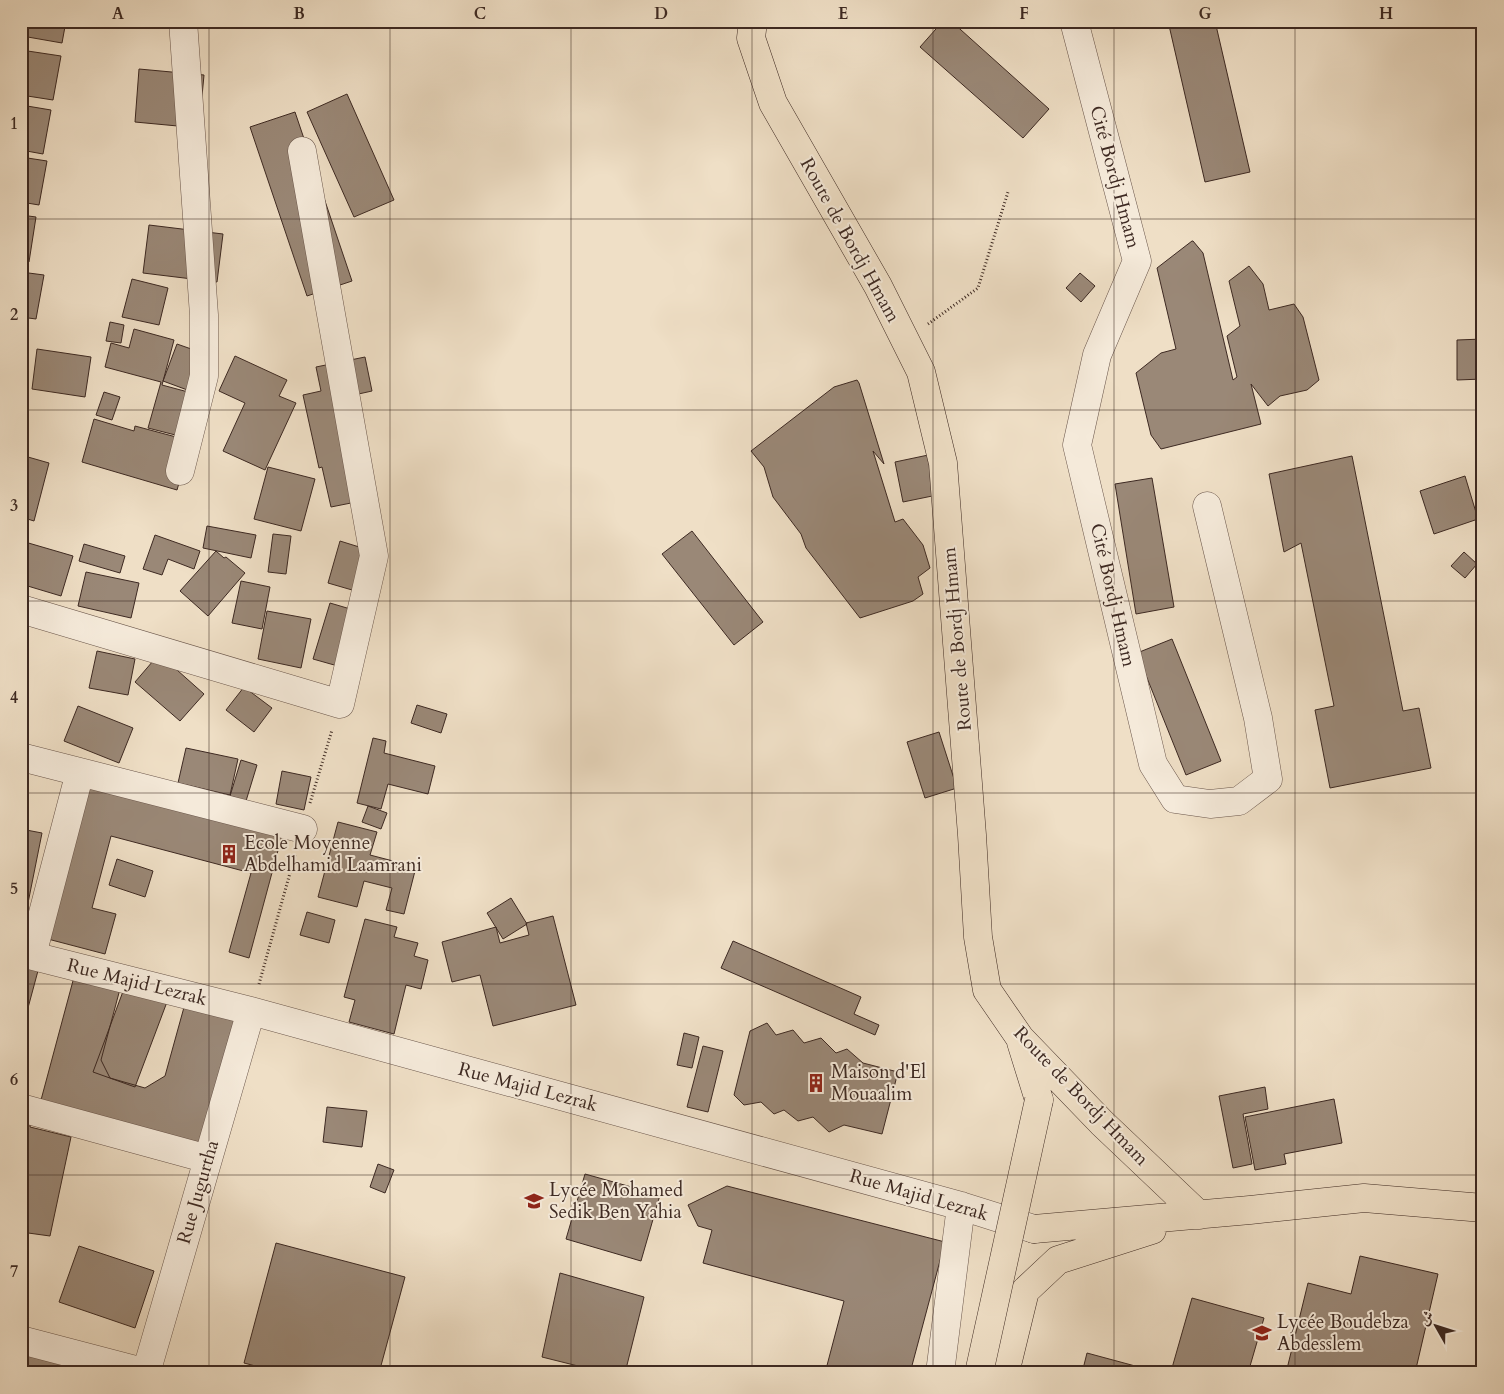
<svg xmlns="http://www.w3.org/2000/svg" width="1504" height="1394" viewBox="0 0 1504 1394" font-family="Cardo,Amiri,serif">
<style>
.building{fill:#9a8877;stroke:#3d2922}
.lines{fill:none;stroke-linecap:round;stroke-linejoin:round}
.minor-casing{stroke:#6a564b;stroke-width:29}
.major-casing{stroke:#3d2922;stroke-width:29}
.path{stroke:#3d2922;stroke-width:3;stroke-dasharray:1 2.5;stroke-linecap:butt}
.minor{stroke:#f5eada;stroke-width:28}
.major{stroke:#efdfc6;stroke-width:28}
.major-bridge-casing{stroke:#3d2922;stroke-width:29;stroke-linecap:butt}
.major-bridge{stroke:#efdfc6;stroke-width:28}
.grid{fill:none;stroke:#3d2922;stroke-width:1;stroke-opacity:0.55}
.labels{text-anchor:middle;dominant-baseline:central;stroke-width:4;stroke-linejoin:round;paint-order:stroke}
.street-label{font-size:19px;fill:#3d2922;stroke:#f5eada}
.poi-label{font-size:19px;fill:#3d2922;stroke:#f5eada;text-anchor:start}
.neatline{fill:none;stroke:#3d2922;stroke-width:2}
.grid-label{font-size:16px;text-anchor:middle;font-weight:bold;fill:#3d2922}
</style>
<rect width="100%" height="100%" fill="#efdfc6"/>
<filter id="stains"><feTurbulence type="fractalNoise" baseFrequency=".004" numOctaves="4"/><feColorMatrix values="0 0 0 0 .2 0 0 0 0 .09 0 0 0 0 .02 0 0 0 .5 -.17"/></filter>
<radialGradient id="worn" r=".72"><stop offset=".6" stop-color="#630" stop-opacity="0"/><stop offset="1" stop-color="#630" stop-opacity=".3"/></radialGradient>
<path class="building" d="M25,21h41l-4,22 -40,-7z
M943,21h8l98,88 -26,29 -103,-91z
M1168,21h47l35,151 -45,10z
M21,50l40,6 -8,44 -32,-5z
M139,69l65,6 -5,53 -64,-6z
M347,94l47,106 -40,17 -47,-105z
M21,105l30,5 -8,44 -22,-4z
M295,112l57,169 -45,15 -57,-169z
M21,157l26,4 -8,44 -18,-3z
M21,215l15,2 -7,45 -8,-2z
M149,225l74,9 -6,48 -74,-9z
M1192,241h1l10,12 30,127 4,-3 -10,-41 13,-10 -11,-45 20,-15 14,18 6,26 25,-6 9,13 16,63 -12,10 -27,6 -12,10 -17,-22 10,40 -100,25 -10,-14 -15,-62 25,-20 15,-4 -19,-81z
M21,272l23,3 -8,44 -15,-2z
M1080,273l15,13 -14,16 -15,-14z
M132,279l36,9 -9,37 -37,-8z
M110,322l14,3 -3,18 -15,-2z
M134,329l40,11 -12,45 41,11 -12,43 -43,-11 13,-46 -56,-15 6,-24 18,5z
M1483,339v40l-26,1v-40z
M177,344l37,13 -13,38 -38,-14z
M37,349l54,8 -6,40 -53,-8z
M235,356l52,24 -8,16 17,7 -31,67 -42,-19 22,-48 -26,-12z
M365,357l7,34 -18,4 22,103 -45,9 -9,-40 -3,1 -16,-73 18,-4 -5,-24z
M857,380l2,3 25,81 -11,-13 22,71 8,-3 20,26 7,23 -12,9 5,17 -10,7 -53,17 -54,-70 -5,-14 -28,-37 -9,-30 -13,-16 83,-64z
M104,392l16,5 -8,23 -16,-5z
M94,419l40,12 1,-5 56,15 -14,49 -95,-28z
M933,454l9,40 -39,8 -8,-40z
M21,455l28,8 -15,58 -13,-4z
M1352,456l51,255 16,-3 12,60 -101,20 -15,-78 19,-4 -33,-163 -17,9 -15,-78z
M268,467l47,12 -14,52 -47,-12z
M1465,476l13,43 -44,15 -14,-43z
M1152,478l22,129 -38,7 -21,-130z
M207,526l49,9 -5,23 -48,-10z
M692,531l71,91 -29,23 -72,-91z
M273,534l18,2 -5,38 -18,-2z
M155,535l45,16 -6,18 -26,-10 -6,16 -19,-6z
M340,541l32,10 -13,41 -31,-9z
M25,542l48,14 -12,40 -40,-12v-31z
M84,544l41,12 -5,17 -41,-12z
M216,551l8,7 2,-1 19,16 -37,43 -28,-25z
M1464,552l13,12 -12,14 -14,-12z
M86,572l53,11 -8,35 -53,-12z
M241,581l29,6 -8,42 -30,-6z
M330,603l44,13 -15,56 -46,-13z
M267,611l44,8 -10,49 -43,-9z
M1172,639l49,122 -35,14 -49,-122z
M97,651l38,8 -7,36 -39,-7z
M159,654l45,40 -24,27 -45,-39z
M244,687l28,21 -18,24 -28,-22z
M417,705l30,9 -6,19 -30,-10z
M78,706l55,22 -14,35 -55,-22z
M939,732l18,56 -32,10 -18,-56z
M373,738l13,3 -2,12 51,13 -7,28 -40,-10 -7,25 -24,-6z
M186,748l52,11 -8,36 -52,-12z
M241,760l16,5 -11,36 -16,-5z
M282,771l29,6 -7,33 -28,-6z
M87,779l196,53 -34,126 -20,-6 22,-79 -140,-37 -19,72 24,6 -11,40 -61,-16z
M368,806l19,7 -6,16 -19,-7z
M338,822l39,10 -7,23 46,12 -12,47 -18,-4 6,-22 -28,-7 -7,26 -39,-10z
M21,829l21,4 -15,75 -6,-1z
M117,859l36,12 -8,26 -36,-12z
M511,898l16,26 -24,15 -16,-26z
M307,912l28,8 -6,23 -29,-8z
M553,916l23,89 -83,21 -13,-51 -28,7 -10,-40 54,-15 4,16 29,-8 -3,-12z
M365,919l32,8 -3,10 24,6 -4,13 14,4 -7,29 -15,-4 -12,49 -45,-12 6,-22 -11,-3z
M733,941l128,56 -7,17 25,11 -4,10 -154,-67z
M21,962l18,5 -18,67z
M74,977l46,12 -19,71 9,18 35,10 20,-12 21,-76 57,15 -35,130 -167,-45z
M128,978l42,16 -35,93 -42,-15z
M767,1023l9,12 17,-5 11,13 17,-5 15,15 11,-4 16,14 35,9 -16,62 -38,-9 -15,7 -16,-15 -15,4 -14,-11 -10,4 -13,-12 -17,3 -10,-10 16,-64z
M684,1033l15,4 -7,31 -15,-3z
M703,1046l20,5 -15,61 -21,-5z
M1265,1087l3,22 -25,5 9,50 -19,4 -14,-72z
M1334,1099l8,44 -58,11 2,10 -31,6 -10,-53z
M327,1107l40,4 -5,36 -39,-5z
M21,1116l10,3 -1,8 41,10 -21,99 -29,-4z
M378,1164l16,6 -9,23 -15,-6z
M585,1174l75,21 -19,66 -75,-22z
M727,1186l218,56 -35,131h-85l19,-72 -141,-38 9,-33 -14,-4 -10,-21z
M276,1243l129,34 -26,96h-97l-38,-10z
M79,1246l75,25 -19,57 -76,-26z
M1360,1256l78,18 -23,99h-129l22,-90 43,11z
M560,1273l84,24 -19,76h-19l-64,-16z
M1192,1298l72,20 -16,55h-61l-15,-5z
M21,1349l87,24h-87z
M1087,1353l63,17 -1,3h-67z"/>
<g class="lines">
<g class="minor-casing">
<path id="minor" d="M1074,21l63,240 -40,94 -20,90 76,319 22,35 35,5 29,-3 29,-22 -10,-61 -51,-212
M180,471l24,-95v-61l-21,-294
M21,609l319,95 34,-148 -72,-405
M21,757l282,72
M21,953l230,58 710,195 73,23
M32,955l48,-183
M21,1108l187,51
M21,1340l126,33
M146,1373l105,-362
M940,1373l21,-167"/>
</g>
<g class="major-casing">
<path id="major" d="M753,21l-2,17 22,65 105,183 43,86 22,91 29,372 6,102 9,53 33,48 82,85 97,92
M1021,1042l18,58
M1034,1229l216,-19 114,-12 119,10
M1005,1373l20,-82 33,-31 94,-30"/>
</g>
<path class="path" d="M928,324l50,-36 30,-96
M310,803l22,-73
M259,984l36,-129"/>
<use href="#minor" class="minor"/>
<use href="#major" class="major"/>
<g class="major-bridge-casing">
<path id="major-bridge" d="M979,1373l60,-273"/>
</g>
<use href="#major-bridge" class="major-bridge"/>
</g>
<path class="grid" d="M209,21v1352M390,21v1352M571,21v1352M752,21v1352M933,21v1352M1114,21v1352M1295,21v1352M21,219h1462M21,410h1462M21,601h1462M21,793h1462M21,984h1462M21,1175h1462"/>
<defs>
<g id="building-bare" transform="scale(1.5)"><path d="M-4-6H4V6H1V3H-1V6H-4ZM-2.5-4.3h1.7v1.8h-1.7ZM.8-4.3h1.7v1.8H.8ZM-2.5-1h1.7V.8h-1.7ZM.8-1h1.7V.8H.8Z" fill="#8f2418" stroke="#f5eada" stroke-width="2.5" paint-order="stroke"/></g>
<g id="school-bare" transform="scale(1.5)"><path d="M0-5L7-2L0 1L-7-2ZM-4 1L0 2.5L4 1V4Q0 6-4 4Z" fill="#8f2418" stroke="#f5eada" stroke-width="2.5" paint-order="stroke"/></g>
</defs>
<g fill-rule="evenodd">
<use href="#building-bare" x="229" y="854"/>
<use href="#building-bare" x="816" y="1083"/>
<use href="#school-bare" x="534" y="1201"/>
<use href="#school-bare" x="1262" y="1333"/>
</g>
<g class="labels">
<g class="street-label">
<text transform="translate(1115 177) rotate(75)">Cité Bordj Hmam</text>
<text transform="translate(850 240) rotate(61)">Route de Bordj Hmam</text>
<text transform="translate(1113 595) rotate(77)">Cité Bordj Hmam</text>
<text transform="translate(957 639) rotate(-95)">Route de Bordj Hmam</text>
<text transform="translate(137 982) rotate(14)">Rue Majid Lezrak</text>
<text transform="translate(528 1087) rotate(15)">Rue Majid Lezrak</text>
<text transform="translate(1081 1096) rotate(46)">Route de Bordj Hmam</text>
<text transform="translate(198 1192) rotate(-74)">Rue Jugurtha</text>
<text transform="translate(919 1195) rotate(16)">Rue Majid Lezrak</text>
</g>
<g class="poi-label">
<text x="244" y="843">Ecole Moyenne<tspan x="244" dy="22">Abdelhamid Laamrani</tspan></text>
<text x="831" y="1072">Maison d'El<tspan x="831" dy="22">Mouaalim</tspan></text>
<text x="549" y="1190">Lycée Mohamed<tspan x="549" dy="22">Sedik Ben Yahia</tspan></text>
<text x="1277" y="1322">Lycée Boudebza<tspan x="1277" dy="22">Abdesslem</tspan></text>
</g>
</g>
<rect width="1504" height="1394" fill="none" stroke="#efdfc6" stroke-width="55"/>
<g transform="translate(1436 1326) rotate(309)" stroke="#f5eada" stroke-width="4" paint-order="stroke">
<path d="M0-4L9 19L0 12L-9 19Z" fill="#3d2922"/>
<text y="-8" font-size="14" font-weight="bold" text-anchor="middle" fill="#3d2922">ش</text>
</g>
<rect x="28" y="28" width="1448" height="1338" class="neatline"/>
<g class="grid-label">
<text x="118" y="19">A</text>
<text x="299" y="19">B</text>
<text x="480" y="19">C</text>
<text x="661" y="19">D</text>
<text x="843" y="19">E</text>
<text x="1024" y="19">F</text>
<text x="1205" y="19">G</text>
<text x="1386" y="19">H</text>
<text x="14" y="129">1</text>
<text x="14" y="320">2</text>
<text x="14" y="511">3</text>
<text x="14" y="703">4</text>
<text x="14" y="894">5</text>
<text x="14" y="1085">6</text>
<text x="14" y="1277">7</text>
</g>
<rect width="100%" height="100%" filter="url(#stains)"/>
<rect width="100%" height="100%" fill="url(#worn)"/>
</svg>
